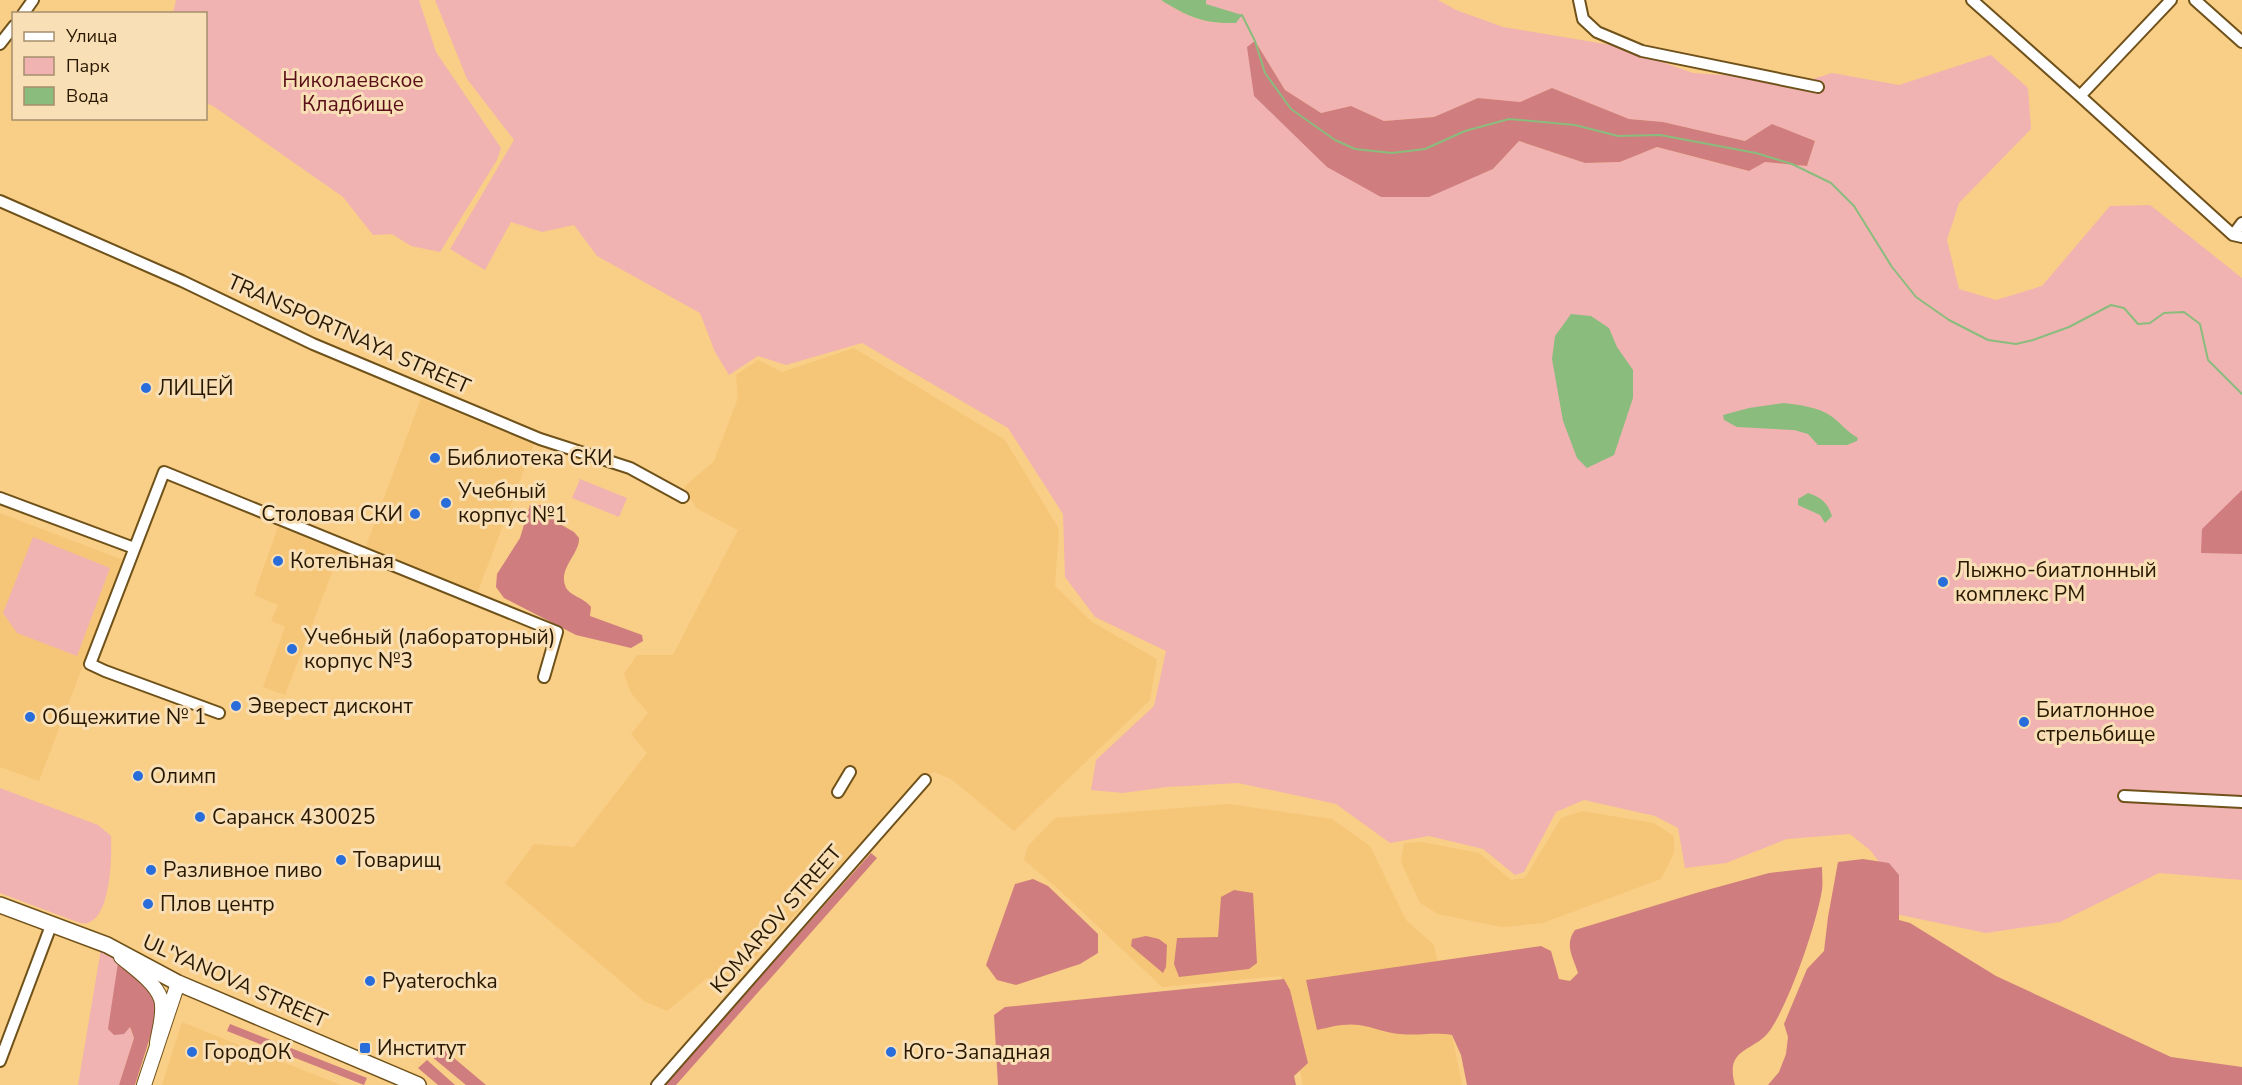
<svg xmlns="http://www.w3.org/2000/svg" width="2242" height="1085" viewBox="0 0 2242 1085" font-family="'Nunito Sans',sans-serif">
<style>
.built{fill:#f5c677}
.green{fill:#f0b3b2;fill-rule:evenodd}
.forest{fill:#cf7d7e}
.water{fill:#8abc7d}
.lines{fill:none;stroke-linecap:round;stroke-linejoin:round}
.stream{stroke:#8abc7d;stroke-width:2}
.minor-casing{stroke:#6f511a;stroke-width:14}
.tertiary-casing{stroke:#6f511a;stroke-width:16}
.secondary-casing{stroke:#6f511a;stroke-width:18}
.minor{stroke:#fff;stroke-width:10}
.tertiary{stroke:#fff;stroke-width:14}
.secondary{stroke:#fff;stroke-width:15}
.poi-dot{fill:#286dda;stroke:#f9dfb6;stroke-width:2}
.labels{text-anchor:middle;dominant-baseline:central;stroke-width:6;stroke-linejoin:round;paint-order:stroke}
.park-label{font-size:21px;fill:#590e18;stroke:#f9dfb6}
.street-label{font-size:21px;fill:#281800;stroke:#f9dfb6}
.poi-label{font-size:21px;fill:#281800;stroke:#f9dfb6;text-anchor:start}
</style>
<rect width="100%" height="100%" fill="#f9ce87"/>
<path class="built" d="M854,348l151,92 54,89 -4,57 37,36 65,37 -7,41 -136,131 -63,-52 -17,-7 -15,7 -184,201 -28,-2 -40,33 -23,-10 -139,-118 29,-39 40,3 73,-94 -16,-19 17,-21 -17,-20 -7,-19 13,-19h36l65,-125 -42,-22 -12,-21 30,-26 24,-63 -2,-23 22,-15 24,12z
M421,398l113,46 -57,150 -112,-45z
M0,513l123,47 -84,221 -39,-14z
M278,527l62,25 -55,143 -22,-8 22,-60 -14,-6 7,-16 -24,-10z
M1229,804l103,15 38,27 36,74 28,25 28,140h-159l-22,-109 -119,11 -106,-100 -32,-27 4,-14 27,-28z
M1582,811l71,12 21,13v17l-13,26 -118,44 -41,4 -64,-13 -18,-11 -19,-41 3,-19 18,-1 57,11 32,27 14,-2 36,-60z
M182,1022l47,19 112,44h-179z"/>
<path class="green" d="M176,0h243l17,52 65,96 -4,12 -57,92 -29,-6 -19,-12 -19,1 -30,-38 -130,-91 -7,-3v-89l-33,-1z
M435,0h726c27,17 43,24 75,23l-30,-19v-4h232l18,10 47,17 114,19 76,27 114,8 25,-8 67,12 92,-30 37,33 3,41 -72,74 -12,37 12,49 37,11 46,-14 68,-80 40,-1 92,73v602l-83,-7 -99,49 -74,11 -95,-20 -7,-44 -13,-18 -21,-17 -63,5 -61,24 -41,5 -7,-40 -23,-12 -71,-16 -28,12 -32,60 -9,3 -32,-26 -54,-13 -39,7 -54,-39 -98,-21 -71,4 -44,6 -32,-3 5,-30 58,-54 12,-55 -71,-34 -30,-40 -2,-63 -55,-86 -146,-85 -76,22 -28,-9 -29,19 -14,-23 -15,-39 -103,-57 -23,-31 -32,7 -31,-10 -26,48 -35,-21 64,-109 -47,-61zM1255,41l30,49 36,23 30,-7 33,15 50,-4 44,-19 42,4 32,-14 77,31 34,3 82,19 27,-17 43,17 -8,25 -42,-4 -17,9 -91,-24 -37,15 -35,1 -66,-22 -26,28 -64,27 -48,1 -127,-101z
M580,479l47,19 -8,19 -47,-19z
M33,537l77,31 -33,88 -60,-23 -14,-20z
M0,788l98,37 13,11c1,19 0,77 -21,86 -3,2 -7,1 -10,1l-80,-30z
M101,949l18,7 10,70 5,12 -15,47h-41z"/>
<path class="forest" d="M1255,41l30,49 36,23 30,-7 33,15 50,-4 44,-19 42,4 32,-14 77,31 34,3 82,19 27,-17 43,17 -8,25 -42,-4 -16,9 -92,-24 -37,15 -35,1 -66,-22 -26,28 -64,28h-48l-54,-30 -73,-71 -7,-49z
M2242,490v64l-41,-1 1,-24z
M530,505h12l16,18 16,9 5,6c1,15 -20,30 -14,47 3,11 19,12 26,22l-1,9 52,19 1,6 -12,7 -55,-13 -72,-37 -8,-11 1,-13 23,-36z
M871,853l6,5 -201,227h-12z
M1863,859l26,4 10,12v45l11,3 86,53 175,81 71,10v18h-474l11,-13 7,-18 2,-17 -4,-13 23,-55 17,-18 4,-34 10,-55z
M1822,867c0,8 1,16 0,23 -6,36 -32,110 -51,139 -16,24 -47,17 -36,56h-268l-6,-30 -9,-20c-19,-3 -34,1 -52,-1 -14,-1 -27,-7 -41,-9 -14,-2 -29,2 -42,5l-11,-50 235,-34 10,5 8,28 11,2 8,-8c-5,-16 -14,-28 -3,-43l121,-37 73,-20z
M1033,879l15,7 50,48v19l-18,11 -64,21 -19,-5 -11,-15 29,-81z
M1234,890l19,3 4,70 -8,6 -70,8 -5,-13 3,-26 41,-1 3,-40z
M1146,936l13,3 8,6 -1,22 -3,6 -32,-27 1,-7z
M119,956l36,38 3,18 -23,73h-16l15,-47 -4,-11 -6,7 -10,1 -6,-6z
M1284,979l6,11 18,73 -14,13 2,9h-298l-4,-70 11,-8z
M230,1024l137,54 -3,7 -137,-54z
M435,1042l51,43h-20l-40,-33z
M427,1060l28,25h-17l-20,-17z"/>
<path class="water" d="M1161,0h45v4l36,11 -6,8c-32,1 -48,-6 -75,-23z
M1571,314l20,2 18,12 8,19 16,23v28l-19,57 -27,13 -10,-10 -14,-37 -11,-62 3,-23z
M1784,403c15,2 35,4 47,13 10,7 16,16 27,22l-1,3 -10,4h-29l-10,-11 -14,-4 -57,-3 -13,-7 -1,-5 26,-7z
M1808,493c14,5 19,9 24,23l-7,7 -5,-8 -22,-10v-6z"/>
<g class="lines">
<path class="stream" d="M1240,16l2,-1 13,26 10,32 26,36 44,31 20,9 37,4 33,-4 40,-18 44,-12 66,6 43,11 42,-1 96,18 36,11 39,19 23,23 38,61 24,30 33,23 39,20 28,4 17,-4 36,-13 42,-22 13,3 14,16 12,-1 14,-10 20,-1 16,12 8,36 34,34"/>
<g class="minor-casing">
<path id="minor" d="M1579,0l4,19 14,13 45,19 176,36
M1972,0l108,96 91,-96
M2195,0l47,42
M23,14l10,-14
M0,44l14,-18
M2080,96l153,139 9,2
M0,201l182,80 131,63 227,95 90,29 53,29
M2233,235l9,-12
M0,498l134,50
M219,713l-114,-42 -15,-7 74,-192 393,160 -13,45
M838,792l12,-20
M2124,796l118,6
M0,1061l52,-138
M657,1085l268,-305"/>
</g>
<g class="tertiary-casing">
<path id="tertiary" d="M121,957c13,11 34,25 40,42 4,13 -2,31 -4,44
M144,1085l34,-102"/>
</g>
<g class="secondary-casing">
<path id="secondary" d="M0,905l107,40 71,38 240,102"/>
</g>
<use href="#minor" class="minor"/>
<use href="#tertiary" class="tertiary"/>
<use href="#secondary" class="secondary"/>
</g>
<g class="poi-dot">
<circle cx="146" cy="388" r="6"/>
<circle cx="435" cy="458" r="6"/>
<circle cx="446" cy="503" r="6"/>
<circle cx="415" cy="514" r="6"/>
<circle cx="278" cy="561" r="6"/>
<circle cx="1943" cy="582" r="6"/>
<circle cx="292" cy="649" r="6"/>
<circle cx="236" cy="706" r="6"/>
<circle cx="30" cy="717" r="6"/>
<circle cx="2024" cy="722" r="6"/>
<circle cx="138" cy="776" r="6"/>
<circle cx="200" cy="817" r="6"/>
<circle cx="341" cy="860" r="6"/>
<circle cx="151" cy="870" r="6"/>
<circle cx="148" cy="904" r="6"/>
<circle cx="370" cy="981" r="6"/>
<rect x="359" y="1042" width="12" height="12" rx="3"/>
<circle cx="192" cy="1052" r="6"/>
<circle cx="891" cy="1052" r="6"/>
</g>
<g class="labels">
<g class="park-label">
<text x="353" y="80">Николаевское<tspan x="353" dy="24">Кладбище</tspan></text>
</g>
<g class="street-label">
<text transform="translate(349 334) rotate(24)">TRANSPORTNAYA STREET</text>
<text transform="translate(776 919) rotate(-49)">KOMAROV STREET</text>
<text transform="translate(235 981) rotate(24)">UL'YANOVA STREET</text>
</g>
<g class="poi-label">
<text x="158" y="388">ЛИЦЕЙ</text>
<text x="447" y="458">Библиотека СКИ</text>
<text x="458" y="491">Учебный<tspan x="458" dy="24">корпус №1</tspan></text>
<text x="403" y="514" text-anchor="end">Столовая СКИ</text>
<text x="290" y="561">Котельная</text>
<text x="1955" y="570">Лыжно-биатлонный<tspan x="1955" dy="24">комплекс РМ</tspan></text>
<text x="304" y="637">Учебный (лабораторный)<tspan x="304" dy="24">корпус №3</tspan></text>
<text x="248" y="706">Эверест дисконт</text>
<text x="2036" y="710">Биатлонное<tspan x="2036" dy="24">стрельбище</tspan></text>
<text x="42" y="717">Общежитие № 1</text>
<text x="150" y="776">Олимп</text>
<text x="212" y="817">Саранск 430025</text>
<text x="353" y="860">Товарищ</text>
<text x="163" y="870">Разливное пиво</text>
<text x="160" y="904">Плов центр</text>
<text x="382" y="981">Pyaterochka</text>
<text x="377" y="1048">Институт</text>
<text x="204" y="1052">ГородОК</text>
<text x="903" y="1052">Юго-Западная</text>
</g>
</g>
<rect x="12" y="12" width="195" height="108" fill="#f9dfb6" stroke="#a58f6d" stroke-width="1.5"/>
<rect x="24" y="32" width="30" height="9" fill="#ffffff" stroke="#a58f6d" stroke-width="1.5"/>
<text x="66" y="42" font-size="18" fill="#281800">Улица</text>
<rect x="24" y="57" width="30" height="18" fill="#f0b3b2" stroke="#a58f6d" stroke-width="1.5"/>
<text x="66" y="72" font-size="18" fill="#281800">Парк</text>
<rect x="24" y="87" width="30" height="18" fill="#8abc7d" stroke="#a58f6d" stroke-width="1.5"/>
<text x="66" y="102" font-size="18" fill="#281800">Вода</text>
</svg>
